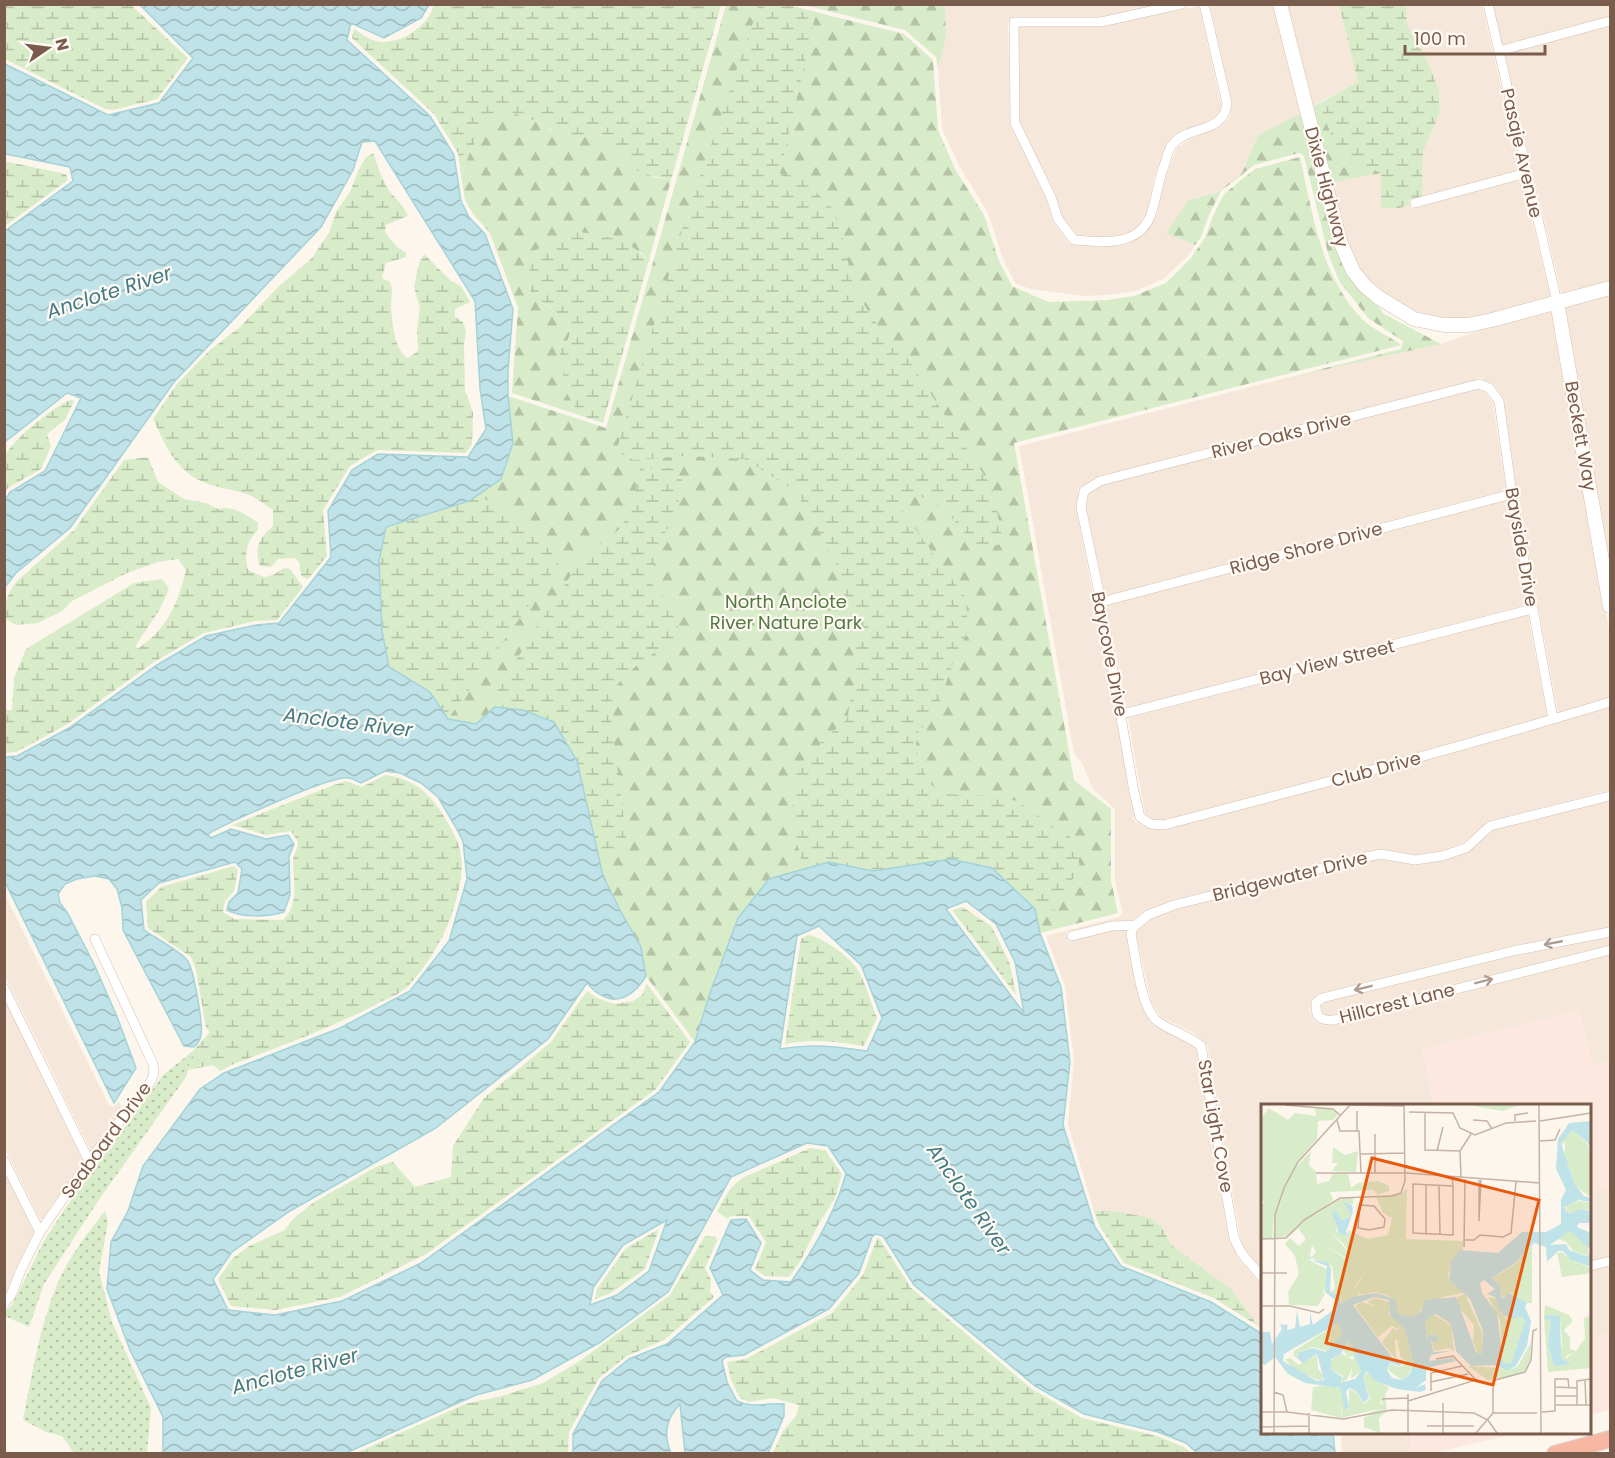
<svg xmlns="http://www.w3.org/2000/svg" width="1615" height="1458" viewBox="0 0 1615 1458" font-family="Poppins,sans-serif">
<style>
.residential{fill:#f5e8da}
.commercial{fill:#fde8e0}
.green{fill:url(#green-dots)}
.forest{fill:url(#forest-firs)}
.wetland{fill:url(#wetland-marsh)}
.water{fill:url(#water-waves);stroke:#a5d3da;stroke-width:1.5;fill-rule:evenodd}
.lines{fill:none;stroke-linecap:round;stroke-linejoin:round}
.street-casing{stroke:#d1beb0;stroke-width:10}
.secondary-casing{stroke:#d6c0b0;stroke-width:15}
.highway-casing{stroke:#dad1cd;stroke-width:18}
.street{stroke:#fff;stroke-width:9}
.secondary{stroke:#fff;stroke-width:14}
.highway{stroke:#f7b7a3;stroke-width:16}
.oneway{stroke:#af9d94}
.labels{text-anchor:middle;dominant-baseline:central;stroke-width:4.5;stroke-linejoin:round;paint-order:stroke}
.street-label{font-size:18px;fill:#7a5c4d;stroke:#fffaf3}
.park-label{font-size:18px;fill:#537a41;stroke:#fffaf3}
.water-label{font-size:20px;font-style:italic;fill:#437c86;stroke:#fffaf3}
.inset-road{fill:none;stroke:#c5b3a7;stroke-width:1.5}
.view{fill:#e8590c;fill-opacity:0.15;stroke:#e8590c;stroke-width:3}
.inset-edge{fill:none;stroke:#7a5c4d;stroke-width:3}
</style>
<defs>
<pattern id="green-dots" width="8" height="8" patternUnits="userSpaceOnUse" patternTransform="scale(1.5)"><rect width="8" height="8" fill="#d8ecc9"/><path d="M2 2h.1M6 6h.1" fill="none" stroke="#b4c2a5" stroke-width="1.8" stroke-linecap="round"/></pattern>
<pattern id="forest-firs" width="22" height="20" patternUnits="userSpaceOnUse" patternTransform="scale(1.5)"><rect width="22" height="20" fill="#d8ecc9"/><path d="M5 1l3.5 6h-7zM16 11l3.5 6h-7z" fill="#b4c2a5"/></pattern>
<pattern id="wetland-marsh" width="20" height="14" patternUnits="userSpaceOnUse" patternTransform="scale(1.5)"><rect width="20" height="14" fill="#d8ecc9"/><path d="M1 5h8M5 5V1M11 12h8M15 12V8" fill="none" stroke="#b4c2a5"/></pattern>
<pattern id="water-waves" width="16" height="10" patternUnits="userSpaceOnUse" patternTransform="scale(1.5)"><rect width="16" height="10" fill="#bfe3e8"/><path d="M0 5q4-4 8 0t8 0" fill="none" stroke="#a0bbbe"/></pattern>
</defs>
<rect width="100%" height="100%" fill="#fdf6ec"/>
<path class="residential" d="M945,5h213l-58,12h-86l-6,6 2,102 36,74 7,23 16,21 5,2 27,2 25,-2 18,-11 13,-20 7,-34 13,-32 13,-9 31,-12 9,-9 2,-16 -22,-97h64l27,108 -43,22 -16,38 -26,20 -27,7 -22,32 28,13 -7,11 -25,23 -27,12 -29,4 -22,1 -55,-7 -15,-6 -12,-24 -15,-46 -28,-46 -18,-38 -4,-61 8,-30z
M1285,5h54l19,77 -47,25z
M1406,5h76l38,165 -98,26 1,-45 17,-38 -1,-23 -13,-32 -19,-33z
M1493,5h117v11l-107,29z
M1199,6l22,98v9l-5,5 -30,12 -19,13 -13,35 -7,34 -10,15 -13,8 -22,2 -25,-2 -14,-18 -7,-22 -36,-73 -1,-95h81z
M1610,26v257l-48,13 -57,-242z
M1381,173l19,35 10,-4 1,5 111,-30 29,120 -83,21h-24l-27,-6 -24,-13 -24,-19 -11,-14 -12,-28 -16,-57z
M1610,293v281l-46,-268z
M1553,308l57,327v62l-52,16 -41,-221 -13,-92 -10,-15 -10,-5 -1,-2h-6l-1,2 -377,96 -16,10h-3l-3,4 2,3 -3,15 41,208 18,100 -2,2 3,5h3l8,5 18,1 200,-52 245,-70v83l-121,31 -26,22 -22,8 -26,4 -33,-6 -16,3 -193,48 -27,10 -12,10 -23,1 -45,11 2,10 44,-12h15l-1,6 16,71 12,18 34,17 8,7 33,191 9,18 24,27v44l-4,-3 -27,-37 -60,-44 -8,-17 -49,-17h-20l-26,-87 6,-63 -9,-75 -19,-50 73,-19 4,-4 -8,-32v-72l-22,-20 -11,-26 -8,-10 -55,-307 263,-67 159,-35 71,-25z
M1478,389l7,3 8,11 13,87 -401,106 -19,-90 3,-12 13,-9z
M1508,500l18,105 -400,103 -19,-103z
M1528,615l19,101 -184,52 -199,52 -11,-1 -8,-5 -17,-96z
M1610,800v127l-98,19 -191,47 -9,7 -2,11 5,11 10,4 10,-1 275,-70v106l-17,6 -14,-56 -157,38 12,56 -172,1v163l-16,-17 -6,-16 -33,-191 -13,-12 -33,-16 -10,-15 -15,-68 2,-5 13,-10 25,-10 191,-48 13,-2 34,6 29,-5 26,-9 24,-21z
M4,893l105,212 5,2 5,-5 4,7 -32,42 -86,-175z
M1610,937v8l-277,70 -7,1 -5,-6v-5l4,-3 189,-46z
M5,1000l78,161 -42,60 -36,-72z
M5,1173l29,59 -18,36 -11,28z
M1610,1189v67l-20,5v-69z
M1610,1266v68l-20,4v-67z
M1341,1433h71l-3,21 -67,-1z"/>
<path class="commercial" d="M1579,1010l14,56 17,-5v128l-20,3v-86l-156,-1 -12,-56z
M1610,1334v76l-20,5v-77z
M1412,1433v-1l107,1 -86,20h-24z"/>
<path class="green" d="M193,1051l-7,26 -88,124 -54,83 -15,43 -24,-11v-5l7,-6 33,-66 26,-39 92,-125z
M105,1211l3,11 -9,50 13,50 39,86 -4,45h-73l-12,-17 -16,-4 -23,-12c9,-45 16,-92 34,-135 9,-24 32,-54 48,-74z"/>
<path class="forest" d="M726,5h61l117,29 29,26 5,70 17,39 29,46 15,46 13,25 36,16 59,-2 27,-4 32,-13 25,-25 14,-20 8,-22 11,-22 31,-25 45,-12c13,57 20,118 62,162 10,10 27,17 39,26l-387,98 60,337 37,29v72l7,32 -78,20 -5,-24 -162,-38 -164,125 -14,46 -49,-66 -5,-29 -20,-35 -18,-36 -26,-115 -101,-37 -28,-5 -58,-52 -8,-36 -3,-70 7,-35 83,-25 32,-22 12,-36 -5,-47 98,32z
M804,5h141l1,33 -8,30 -2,-11 -31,-27z
M1320,103l5,17 45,47 11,6 -51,10 -19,-76z
M511,112l24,9 16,9 35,7 14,-3 8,4 10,16 10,7 26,16 17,3 -23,83 -6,-10 -25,-12 -19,-6 -20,-3 -45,19 7,51 13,7 17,24 -2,7 -11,10 4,5 18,60 -67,-22 6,-85 -28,-75 -17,-19 -8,-14 -4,-25 10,-26 18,-28z
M1301,113l29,113 44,75 10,13 57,30 -159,35 119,-30 2,-8 -35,-23 -29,-37 -11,-28 -24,-97 -5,-3 -45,12 -33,26 -12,24 -8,22 -6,8 -29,-12 23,-33 27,-7 26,-20 16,-38z"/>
<path class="wetland" d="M4,5h127l57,53 -31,41 -44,11 -8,-1 -100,-50z
M434,5h287l-50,175 -31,-7 -22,-19 -10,-16 -8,-4 -14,3 -22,-1 -29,-15 -24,-9 -22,9 -18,28 -10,26 -3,-22 -24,-39 -82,-76 2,-9c6,3 11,8 16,10 24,11 58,-11 64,-34z
M759,5h28l29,7 -36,162 21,3 30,30 10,23 13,59 24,37 22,21 92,140 11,53 -5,5 -22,1 -30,-35 -32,-18 -17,11 69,94 2,33 -13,26 -21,61 -15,12 -4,19c5,7 6,14 9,22 4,10 10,17 18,23l50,2 25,5 40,28 10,3 10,16 3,22c-10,11 -15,24 -26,34l2,6 -10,1 -11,-2 -43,-41 -41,-9 -78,12 -44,-9 -26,6c-8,-33 -17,-71 -4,-104l19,-9 2,-12 27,-24 7,-37 -1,-59 -14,-53 -32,-61 -14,-19 -48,-31 -59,-3 -52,4 -18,-8 69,-232z
M1339,5h67l1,20 19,33 13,32 1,23 -17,38 -1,45 -13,4 1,4 -10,4h-19v-35l-41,-19 -15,-34 -5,-17 38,-21z
M374,153c2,12 10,31 17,40 7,8 13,13 17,23l-22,9 -1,7 12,15 9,6v4l-20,6 -4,15 8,4c4,11 1,13 1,23 0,13 4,48 17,53l10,-7 -1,-21 3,-22 -6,-21 5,-24 5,-9 27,27 10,5 9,16 -15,7v8l8,5 3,9 -2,13 1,46 8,23 -1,31 -6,9 -89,-3 -27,16 -27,44 4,46 -19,23 -7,-3 -2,-14 -5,-4 -16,1 -7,8 -11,-1c-6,-19 -1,-27 13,-40v-16c-8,-5 -16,-12 -24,-15 -19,-7 -45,-8 -61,-22 -20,-17 -24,-32 -35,-54l24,-35 33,-34 30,-23 38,-40 33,-28 18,-26 7,-21 14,-20 9,-23 7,-12z
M4,161l62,13 2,6 -63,46z
M578,232c24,3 58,8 70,31l-45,160 -24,-8c-4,-10 -14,-21 -15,-31 -2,-12 2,-24 -7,-34l11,-10 2,-7 -17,-24 -20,-12 -6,-14 6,-32 27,-15z
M71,400l3,1 -9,19 -18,14 4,12 -10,23 -33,19 -3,4c-1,-10 -3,-23 -1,-33 4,-16 51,-54 67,-59z
M148,457l10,25 26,17 22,4 12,6c14,-4 29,6 40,14v7c-12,12 -14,23 -10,40l16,7 9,-2 11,-7 6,1 13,18 -26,33 -22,1 -51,12 -50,29 -88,63 -50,27 -11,1v-47l2,4h5l2,-32 12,-29 108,-66 28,-4 7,10 -9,20 -24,36 1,4c30,-19 41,-46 49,-79l-8,-11 -20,3 -31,11 -55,28 -10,10 -24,12 -22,2 -9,-5c-5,-11 1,-27 8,-37l59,-53 50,-70z
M640,468h35l8,14 -9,37 -17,26 -6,38 31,35 -10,23 -34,23 -25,25 -2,29 16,126 -28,14 -22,-97 -54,-51 -28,-3 2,-16 41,-66 45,-68 39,-30 13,-34z
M478,495l33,18 31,26 17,24 -111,156 -18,-27 -40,-25 -8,-33 -3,-73 7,-35 83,-25z
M385,775c35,4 51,26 67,55 14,25 11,48 3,74 -8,29 -26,60 -47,82 -7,8 -22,13 -31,18 -46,24 -94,41 -143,60l-14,7 -7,-6 -25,5 5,-19 17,-19 -4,-4 -10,-58 -5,-13 -43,-29 -2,-26 15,-15 73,-21 4,4 -4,21 -9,10 -2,11 11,7 49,1c17,-17 10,-37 10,-59 0,-7 5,-12 5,-19l-7,-11 -25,4 -34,-10 99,-39 15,-5 16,6z
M963,907l29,20 18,37 6,31 -64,-85z
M808,935c15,2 42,22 50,35 8,14 13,33 19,48l-13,28c-26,-4 -52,-8 -79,-2l16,-105z
M647,984l43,58 -35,48 -229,164 -86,43 -65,13 -44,-4 -13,-27 15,-21 16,-12 36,-16 7,-10 22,-18 64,-36 15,-4 22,25 36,-10 2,-31 31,-48 67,-56 36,-51 10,7 17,6 19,-3 9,-6z
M810,1148l15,2 17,24 -7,24 -18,29 -16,33 -12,17 -24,-1 -10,-7 11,-27 -17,-26h-18l-4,3 -10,-8 13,-22 12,-11z
M1094,1211h20l37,7 12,10 8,17 60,44 27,37 -44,-28 -90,-35 -25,-38z
M659,1229l-14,40 -34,24 -16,6 2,-10 29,-41z
M705,1236l11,1 1,4 -12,27 6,12 -1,12 4,5 -50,43 -37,16 -28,22 -30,54 -1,21h-212l109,-49 36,-8 42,-13 38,-23 89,-65z
M877,1238l3,1 31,49 121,101 50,29 75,18 27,11 7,6h-418l10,-22 13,-15 3,-11 -26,-7 -24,4 -9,-4 -9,-18 -4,-18 19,-3 86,-46 31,-38z"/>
<path class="water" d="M140,5h289l-8,13 -37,20 -33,-15 -4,17 83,76 24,39 7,46 8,16 16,17 28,75 -5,62v25l5,47 -12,36 -32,22 -83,26 -7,34 3,70 7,36 41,25 18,27 28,5 19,-17 28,3 31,12 23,39 26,115 18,36 20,35 5,29c-10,17 -29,32 -48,17 -4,-2 -8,-7 -11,-10l-39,56 -112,89 -146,83 -58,41 -19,27 15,31 47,5 67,-14 79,-38 238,-171 36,-50 14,-46 29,-78 31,-39 60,-17 44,9 78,-12 41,9 43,41 5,24 21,54 9,75 -7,63 32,102 26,39 90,36 51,32v98l71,1 2,20h-138l-11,-10 -28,-11 -74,-18 -49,-28 -121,-101 -31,-49 -7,-2 -4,3 -13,36 -30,36 -85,46 -18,2 -4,4 5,21 10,19c16,8 29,1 47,3v12l-16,37h-83l-5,-49c-14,15 -17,30 -9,49h-98v-19l29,-53 27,-22 38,-15 56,-49 -13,-27 21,-48 15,-1 15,24 -11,27 13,10 28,2c23,-33 45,-70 55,-109l-18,-27 -21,-3 -76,34 -63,115 -69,51 -67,37 -56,15 -130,58h-183v-36l-33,-67 -23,-61 4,-47 17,-31 15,-45 57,-77 24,-16 116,-45 70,-37 39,-50 18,-62 -4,-38 -8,-15 -17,-29 -17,-14 -21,-10 -15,-2 -24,12c-4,-2 -9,-5 -13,-5 -16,-3 -121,45 -140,56l3,4 20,-9 35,10 22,-4 6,9 -5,12 1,39 -6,17c-16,5 -43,6 -57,-2l2,-8 9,-9 4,-24 -7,-7 -76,21 -18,17 3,30c10,7 37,22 43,30 7,8 16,65 14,75 -1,6 -3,9 -7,12l-10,-1 -61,-116 -1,-22 -5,-19 -8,-10 -14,-3 -18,3 -12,5 -7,10 2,9 7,9 27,52 24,55 18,49 -22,35 -109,-221v-125l12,-1 52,-28 88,-63 49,-29 50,-11 23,-2 52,-66 -3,-46 24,-41 26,-16 90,3 18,-28 -6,-40 -5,-88 -100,-160 -13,1 -9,28 -32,57 -147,155 -104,146 -54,45 -11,14v-87l5,-8 35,-21 36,-73 -14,-5 -62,49v-211l68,-50 -3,-14 -65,-13v-90l103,51 51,-12 34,-45zM966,901l30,23 19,38 9,51 -78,-104zM819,926l42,39 21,53 -15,33c-34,-5 -54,-7 -87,-2l17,-113zM667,1220l-18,51 -32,24 -27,10 3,-17 30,-43z"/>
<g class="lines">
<g class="street-casing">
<path id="street" d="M1182,4l-81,18h-87l1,101 36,74 7,22 16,21c30,2 67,8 78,-29 5,-15 6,-30 12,-45 2,-6 4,-16 8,-21 17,-21 52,-10 55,-42l-23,-99
M1488,4l69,298
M1499,51l111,-30
M1415,203l111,-30
M1101,602l411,-108
M1122,714l410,-105
M1553,719l-41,-225 -13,-93 -10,-13 -10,-4 -379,97 -16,10 -3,16 20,95 33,190 6,25 11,7 13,1c149,-39 299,-78 446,-123
M1134,925l-3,9c5,23 9,70 25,86 10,9 32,15 45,26l33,192 8,16 20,23
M1610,932l-97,19 -191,47 -6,5c-1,14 5,18 18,17l276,-70
M1072,936l40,-10 24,-1 12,-10 26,-10 192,-48 15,-3 34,6 27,-4 24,-8 24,-22 120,-30
M4,988l85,173
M4,1161l36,71
M1590,1266l20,-5
M4,1304l7,-9 10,-25 19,-38 49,-71 62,-80 3,-8 -1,-9 -58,-125"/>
</g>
<g class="secondary-casing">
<path id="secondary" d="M1280,4l60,237 13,30 12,15 13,11 36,22 30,6h24l24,-5 118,-32
M1557,302l53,304"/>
</g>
<g class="highway-casing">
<path id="highway" d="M1555,1454l55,-15"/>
</g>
<use href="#street" class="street"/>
<use href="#secondary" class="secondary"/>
<use href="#highway" class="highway"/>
</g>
<defs><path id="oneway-shaft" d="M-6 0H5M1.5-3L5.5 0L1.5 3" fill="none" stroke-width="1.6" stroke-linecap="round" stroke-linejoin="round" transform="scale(1.5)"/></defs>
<g class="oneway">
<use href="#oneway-shaft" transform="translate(1553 943) rotate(169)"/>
<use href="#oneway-shaft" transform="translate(1484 981) rotate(-14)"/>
<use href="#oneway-shaft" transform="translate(1363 988) rotate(166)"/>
</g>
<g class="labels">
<g class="street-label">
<text transform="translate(1522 153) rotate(77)">Pasaje Avenue</text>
<text transform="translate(1327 187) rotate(75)">Dixie Highway</text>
<text transform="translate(1281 435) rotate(-14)">River Oaks Drive</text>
<text transform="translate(1581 436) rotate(80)">Beckett Way</text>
<text transform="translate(1522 547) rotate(80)">Bayside Drive</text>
<text transform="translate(1306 548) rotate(-15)">Ridge Shore Drive</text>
<text transform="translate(1110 654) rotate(79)">Baycove Drive</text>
<text transform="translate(1327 662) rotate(-14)">Bay View Street</text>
<text transform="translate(1376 769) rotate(-15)">Club Drive</text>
<text transform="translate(1290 876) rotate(-14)">Bridgewater Drive</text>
<text transform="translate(1397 1003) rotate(-14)">Hillcrest Lane</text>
<text transform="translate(1216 1126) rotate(80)">Star Light Cove</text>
<text transform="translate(106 1140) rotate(-54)">Seaboard Drive</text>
</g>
<g class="park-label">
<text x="786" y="601">North Anclote<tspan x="786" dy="21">River Nature Park</tspan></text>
</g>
<g class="water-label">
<text transform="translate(109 292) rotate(-18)">Anclote River</text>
<text transform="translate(348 722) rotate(7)">Anclote River</text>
<text transform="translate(969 1199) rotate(55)">Anclote River</text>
<text transform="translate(295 1371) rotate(-15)">Anclote River</text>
</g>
</g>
<g transform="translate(1261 1104)">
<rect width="330" height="330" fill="#fdf6ec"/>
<path d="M270,238l-1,18 -5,11 -26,9 -4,-4 -6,5 -21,-15 44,3 6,-3zM68,281l4,22 8,1v10l-30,-8 2,-23z" fill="#d8ecc9"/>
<path d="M146,84l-1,51 57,2v10l-15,22 1,7 16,13 -35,6 -16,18 -17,-3 -6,-17 -15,-5 -14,3 -8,-5 12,-19 -20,-12 3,-6 -4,-7 -23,-24 5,-2 12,14 9,2v-6l20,9 20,-4 4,-17 -9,-5 -7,-16 26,-4zM301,148l11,9 18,7v5l-29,4 -5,-24zM284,201l24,10 4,6 -9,9 6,7v12l6,2 9,-13 -1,-20 5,-2 2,-10 -1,36 -9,14 -7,-4 -11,6 -3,-41 -16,1zM115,276l13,8 -4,6 2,16 -23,5 15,-6 4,-6 -7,-9zM126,307l-8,7 1,15 -16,-6v-10z" fill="#d8ecc9"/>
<path d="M209,1h50l-18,6zM8,4l19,12 7,-7 21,3 -1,-8h15l8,6 -5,6 -15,1 -1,18 -19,22 -24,55 -2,22h-11v-34l4,-1 -4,-4v-81zM311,26l14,12 5,11v44l-15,-10 -11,-31v-15l-4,6 1,-7zM72,43l12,8 13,-4 -2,21 -24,-1 6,-8h-6zM50,47l-2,14 7,7 1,12 12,-3 4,-7 15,-1 3,15 7,-5 20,-2 11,5v5l-11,4 -4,-5 -44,2 3,8 -44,36 -16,2 2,-22 18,-46zM92,93v7l-8,-1 6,13 -11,4 -7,-10 4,22 -10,-12 -4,2 26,31 2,-3 17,9 49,-15 -8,10 13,-5 16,11 19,-16 3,6 -8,9 -4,17 -10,-2 -9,-9 -14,-2 -15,8 -5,14 -73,-41 44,27 -12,17 5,7 -18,9 -1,-10 -10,-2 5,-3 -3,-23 -21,-8 5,-6 -4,-7 -3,15 18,9v17l-4,6 2,2 -7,12 -29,-1 -1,-13 11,-18 -4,-18 -10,-12 5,-6 9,8 7,-7 -9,-12 4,-3 40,-26zM318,97l12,2v7l-12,-1 -10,5 -4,-8zM309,127l17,12 2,13 -16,-5 -7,-9 -8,-3zM271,141v58h-8l-14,-11 -7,7 -3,-14 -7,-7 21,-13zM114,172l17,10 -2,2 -20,1zM140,175l10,6 5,-2 6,9 19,3v4h-11l-11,7 -21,-23zM204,190l17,38v22l-5,-2 -4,-11 1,-16 -18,-21 1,-7zM146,191l14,17 -7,5 -17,-3 -1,-12zM227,193l7,1 11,21 16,-2 3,5 -14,42 -8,-2 -3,-42zM113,194l16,4 -1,14 10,5 6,8 8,34 -4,11 -7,6 -14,-10 2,-6 10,3 8,-5 -7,-4 -4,-17 6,2 -8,-4 1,21 -14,-18 11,-14 5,3 2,-6 -2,4 -6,-3 -14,11 -23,-31 7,-4 16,5 -11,-5zM173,211l17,10 3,27 -4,-4 -17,3 -1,-10 5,2 2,-6 -8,-4 -4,7 -2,-14 1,-7zM283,214l7,2 -3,25 6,21 11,-4 -4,-4 -2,-20 7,21 8,-7 8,3 9,-19v32l-43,4zM77,219l4,11 -15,17 -14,-4 -14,5 -2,6 -4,-2 1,-5zM88,236l12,32 -10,7 1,-11 -5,12 -7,3 3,-7 -12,-6v-10l11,-6 11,6 1,-4 -6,1 -5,-7zM56,251l1,14 6,7 -3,5 -26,-11 -10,-11 6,-1 7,7zM107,268l8,8 6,28 -41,10 1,-10 -9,-1 -4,-22 12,4 4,22 4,-3v-19l7,3 8,12 6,-5 -7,-22z" fill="#d8ecc9"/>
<path d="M330,17v30l-4,-9 -15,-12 -11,13 14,42 9,11 7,2v4l-12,-2 -15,7 5,7 10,-5 12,2v12h-12l-2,4 14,6v17l-21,-19 -20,14 16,-1 3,6 17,6 5,-2v13l-20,-7 -8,-9h-5l-11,11 -1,-15 -12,-4 -20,21 -22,14 8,7 2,14 7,-6 18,10 -2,4 6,14 -4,25 -11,20 -8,4 -15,-5 -22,1 -15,-15 -5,-27 -15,-10 -11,7 2,19 3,-6 9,2 -2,7 -6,-2 2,11 18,-1 -20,4 -2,6 23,-3 4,3 -30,7v12l-10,8 9,-4 1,6 -6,2 -23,-3 -24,-9 -6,-9 -4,6 6,21 -5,5 -8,-12 -7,-3 -3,4 3,15 -4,4 -5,-23 -35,-5 -17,-9 -13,-17 -10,8 -4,-2v-31h9l2,12 10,-15 -2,-5 8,1 -1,5 8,-2 2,-17 3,16 10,-3v-12l3,13 20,-15 2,-10 -10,-8 2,-26 -18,-7 2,-4v5l16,2 4,6 -1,24 10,3v9l12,-7 24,-4 19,6 3,15 15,3 8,-5 4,-12 31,-3 20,55 6,2 1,-23 -13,-32 -21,-19 3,-21 8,-9 38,3 24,-21h24l15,-8v-24l5,-10 -10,-21 2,-30 11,-16zM223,176l11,9 -8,5 8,3 6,16 9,6 12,-2 3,4 -14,43 -8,-2 -6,-49 -15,-20 -2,-10zM113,193l15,3 1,16 15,13 8,34 -3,11 -8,6 -10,-2 -5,-8 3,-7 10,3 3,-5 -9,-1 -41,-55zM77,219l4,11 -16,18 -13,-4 -14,4 -2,6 6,5 14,-9 7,26 -7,1 -34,-20 1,-7zM88,236l12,32 -6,7 -15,4 2,-6 -11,-7v-11l9,-4zM83,98l8,3 1,7 -7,20 3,4 -10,-2 -7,-22 2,-2 8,10 9,-4zM285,211l14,1 1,42 10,6 -17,2 -6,-21 3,-24 -7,-3z" fill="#bfe3e8" fill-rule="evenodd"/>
<path class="inset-road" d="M24,1l48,4 7,6M90,1l53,1M278,1l2,328M148,8l44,1 7,15 15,7 31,-12 30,-2M164,8v38l35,1 11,-17M76,16l3,11h19l2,42M212,16l14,1 5,8M254,17v-6l13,-2M279,17l51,-8M96,27v-20M114,30v39M279,37l15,-1 5,-11M176,47l6,-24M199,47l1,26M100,50l44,-1M55,69h91l133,10M191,73l1,9v49l-40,-2v-49l40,2M218,74v43l2,-43M165,80v50M178,81l1,50M99,101l14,1 11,13 -1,8 -15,3 -11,-2zM0,135l25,-1 18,-18 36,-22 52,-2 9,-3 4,-12 -1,-76M203,136h10l6,-5 23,2 8,-4 5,-51M203,143l1,-70M0,169h26M0,202h29l29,7 5,-4M234,276l30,-8 6,-12 2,-29 4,-2M324,276l1,25M170,278l37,-8M232,283v26M294,283l22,1M170,287v-18l31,-7M13,288l9,3 4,17 56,7 49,-9 82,3 14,7 9,13M147,290v39M294,292h22M121,295l26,-1M147,297l68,-21 -23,-24 -17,3M294,301h36M316,301v-24l14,-2M0,308h26M281,308l13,-1v-32h13l1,9M48,309v20M166,322h47M0,323l48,-1M13,329l1,-218 9,-27 14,-26 52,-57M182,329v-30M215,329l17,-20h44"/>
<path class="view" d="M111,54l167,42 -46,185 -167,-42z"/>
<rect width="330" height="330" class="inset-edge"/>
</g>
<rect width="1615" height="1458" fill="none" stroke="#7a5c4d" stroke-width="12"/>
<g transform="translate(48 48) rotate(76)" stroke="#fffaf3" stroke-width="4.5" paint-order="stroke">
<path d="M0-4.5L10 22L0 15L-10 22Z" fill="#7a5c4d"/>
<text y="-9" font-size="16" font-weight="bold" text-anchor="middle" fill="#7a5c4d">N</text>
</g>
<path d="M1405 45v9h140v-9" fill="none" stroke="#7a5c4d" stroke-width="3"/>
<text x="1414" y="45" font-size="18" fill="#7a5c4d" stroke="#fffaf3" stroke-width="4.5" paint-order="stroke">100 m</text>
</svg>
